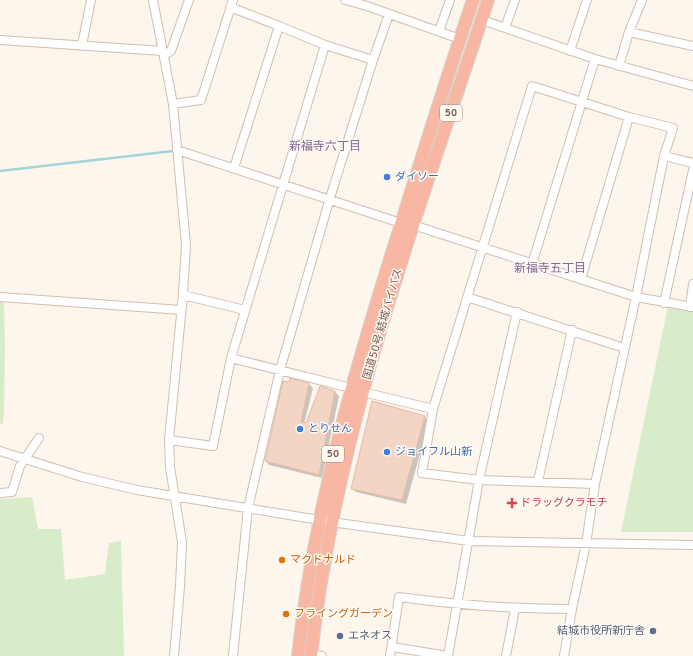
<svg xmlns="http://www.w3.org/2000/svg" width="693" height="656" viewBox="0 0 693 656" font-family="Overpass,'Noto Sans JP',sans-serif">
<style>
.green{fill:#d8ecc9}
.shadow{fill:#0003}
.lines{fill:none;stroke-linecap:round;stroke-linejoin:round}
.stream{stroke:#a5d3da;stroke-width:2.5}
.building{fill:#f3d5c3;stroke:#e6bba3}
.minor-casing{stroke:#d1beb0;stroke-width:10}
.highway-casing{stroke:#dad1cd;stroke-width:14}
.minor{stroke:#fff;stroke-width:8}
.highway{stroke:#f7b7a3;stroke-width:12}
.shop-dot{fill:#3f7fe0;stroke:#fffaf3;stroke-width:1.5}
.health-dot{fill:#e0444e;stroke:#fffaf3;stroke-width:1.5}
.food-dot{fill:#e8710a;stroke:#fffaf3;stroke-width:1.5}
.service-dot{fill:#5c6f8a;stroke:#fffaf3;stroke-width:1.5}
.labels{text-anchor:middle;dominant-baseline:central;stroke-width:3;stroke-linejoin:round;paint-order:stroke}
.shield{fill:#fffaf3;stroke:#a28b7f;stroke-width:1}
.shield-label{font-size:10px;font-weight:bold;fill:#7a5c4d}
.shop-label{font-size:11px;fill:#366cbe;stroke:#fffaf3;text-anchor:start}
.street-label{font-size:11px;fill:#7a5c4d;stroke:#fffaf3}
.health-label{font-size:11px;fill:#be3a42;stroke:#fffaf3;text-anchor:start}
.food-label{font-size:11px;fill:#c56008;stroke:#fffaf3;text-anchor:start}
.service-label{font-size:11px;fill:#4e5e75;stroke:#fffaf3;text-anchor:end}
.neighbourhood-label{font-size:12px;fill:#846695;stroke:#fffaf3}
</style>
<rect width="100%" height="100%" fill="#fdf6ec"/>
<path class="green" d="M0,299l4,5 1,41 -1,66 -1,12 -3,2z
M668,306l25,4v222h-72z
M32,497l6,32h23l4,51 40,-6 4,-31 12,-2 3,115h-124v-157z"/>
<path class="shadow" d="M291,380l18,4 4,4 -9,36 2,1 29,-33 4,4 -17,82 -53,-13 -3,-4z
M373,402l52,15 4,4 -23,83 -50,-12 -4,-4z"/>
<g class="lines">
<path class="stream" d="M0,171l173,-20"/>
</g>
<path class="building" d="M290,378l19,5 -8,39 5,1 14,-37 15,5 -16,84 -54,-14 18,-80 6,1z
M372,401l53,15 -23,84 -51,-11z"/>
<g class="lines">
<g class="minor-casing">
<path id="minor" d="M153,0l20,104 13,141 -3,49 -14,146 1,27 12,75 -2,44 -6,70
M345,0l22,6 93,33
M230,7l49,19
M482,20l113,39 98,27
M505,28l10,-28
M439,31l11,-31
M629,32l64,14
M0,40l163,11
M82,45l9,-45
M570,51l17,-51
M164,55l7,-4 18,-51
M373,60l16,-46
M619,66l10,-34 13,-32
M173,104l28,-4 32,-100
M177,150l224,73
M664,156l29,7
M413,225l223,72 57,10
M532,264l63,-205
M581,279l48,-162
M183,295l62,15
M0,297l181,13
M467,297l157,51
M664,303l29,-133
M690,307l3,-23
M231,358l120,30
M363,392l70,17
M169,440l44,6 18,-88 94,-313
M0,451l82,26 55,13 194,32 138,19 224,4
M538,481l34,-151
M0,493l12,-1 8,-26 19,-28
M392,647l56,9
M311,654l11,2
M233,656l15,-148 32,-138 50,-172 43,-138 -48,-15 -46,-19 -45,142
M390,656l9,-59c58,8 114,12 173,12l14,-65 9,-60 41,-187 28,-141 9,-28 -44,-11 -97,-31 -99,323 -11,64 57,7 116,4
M448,656l31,-176 38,-168
M506,656l9,-47
M564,656l8,-47"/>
</g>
<g class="highway-casing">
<path id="highway" d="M298,656c16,-149 59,-293 104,-435 23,-74 46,-148 71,-221
M311,656c25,-229 106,-439 177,-656"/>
</g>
<use href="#minor" class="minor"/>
<use href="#highway" class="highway"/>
</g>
<g class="shop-dot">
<circle cx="387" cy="177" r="4"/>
<circle cx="300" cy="429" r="4"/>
<circle cx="387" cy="452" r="4"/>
</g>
<path class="health-dot" d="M510 497h4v4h4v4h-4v4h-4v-4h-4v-4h4z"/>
<g class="food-dot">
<circle cx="282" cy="560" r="4"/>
<circle cx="286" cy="614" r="4"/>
</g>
<g class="service-dot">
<circle cx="653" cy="631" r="4"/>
<circle cx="340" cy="636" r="4"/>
</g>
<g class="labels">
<g class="shield">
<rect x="440" y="105" width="22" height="16" rx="3"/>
<rect x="322" y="446" width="22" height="16" rx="3"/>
</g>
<g class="shield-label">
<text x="451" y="113">50</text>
<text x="333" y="454">50</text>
</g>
<g class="shop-label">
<text x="395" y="177">ダイソー</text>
<text x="308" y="429">とりせん</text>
<text x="395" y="452">ジョイフル山新</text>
</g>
<g class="street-label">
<text transform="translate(383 324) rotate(-74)">国道50号 結城バイパス</text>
</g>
<g class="health-label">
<text x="520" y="503">ドラッグクラモチ</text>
</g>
<g class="food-label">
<text x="290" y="560">マクドナルド</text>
<text x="294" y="614">フライングガーデン</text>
</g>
<g class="service-label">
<text x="645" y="631">結城市役所新庁舎</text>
<text x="348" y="636" text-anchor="start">エネオス</text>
</g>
<g class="neighbourhood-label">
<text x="325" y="147">新福寺六丁目</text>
<text x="550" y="269">新福寺五丁目</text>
</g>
</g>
</svg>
